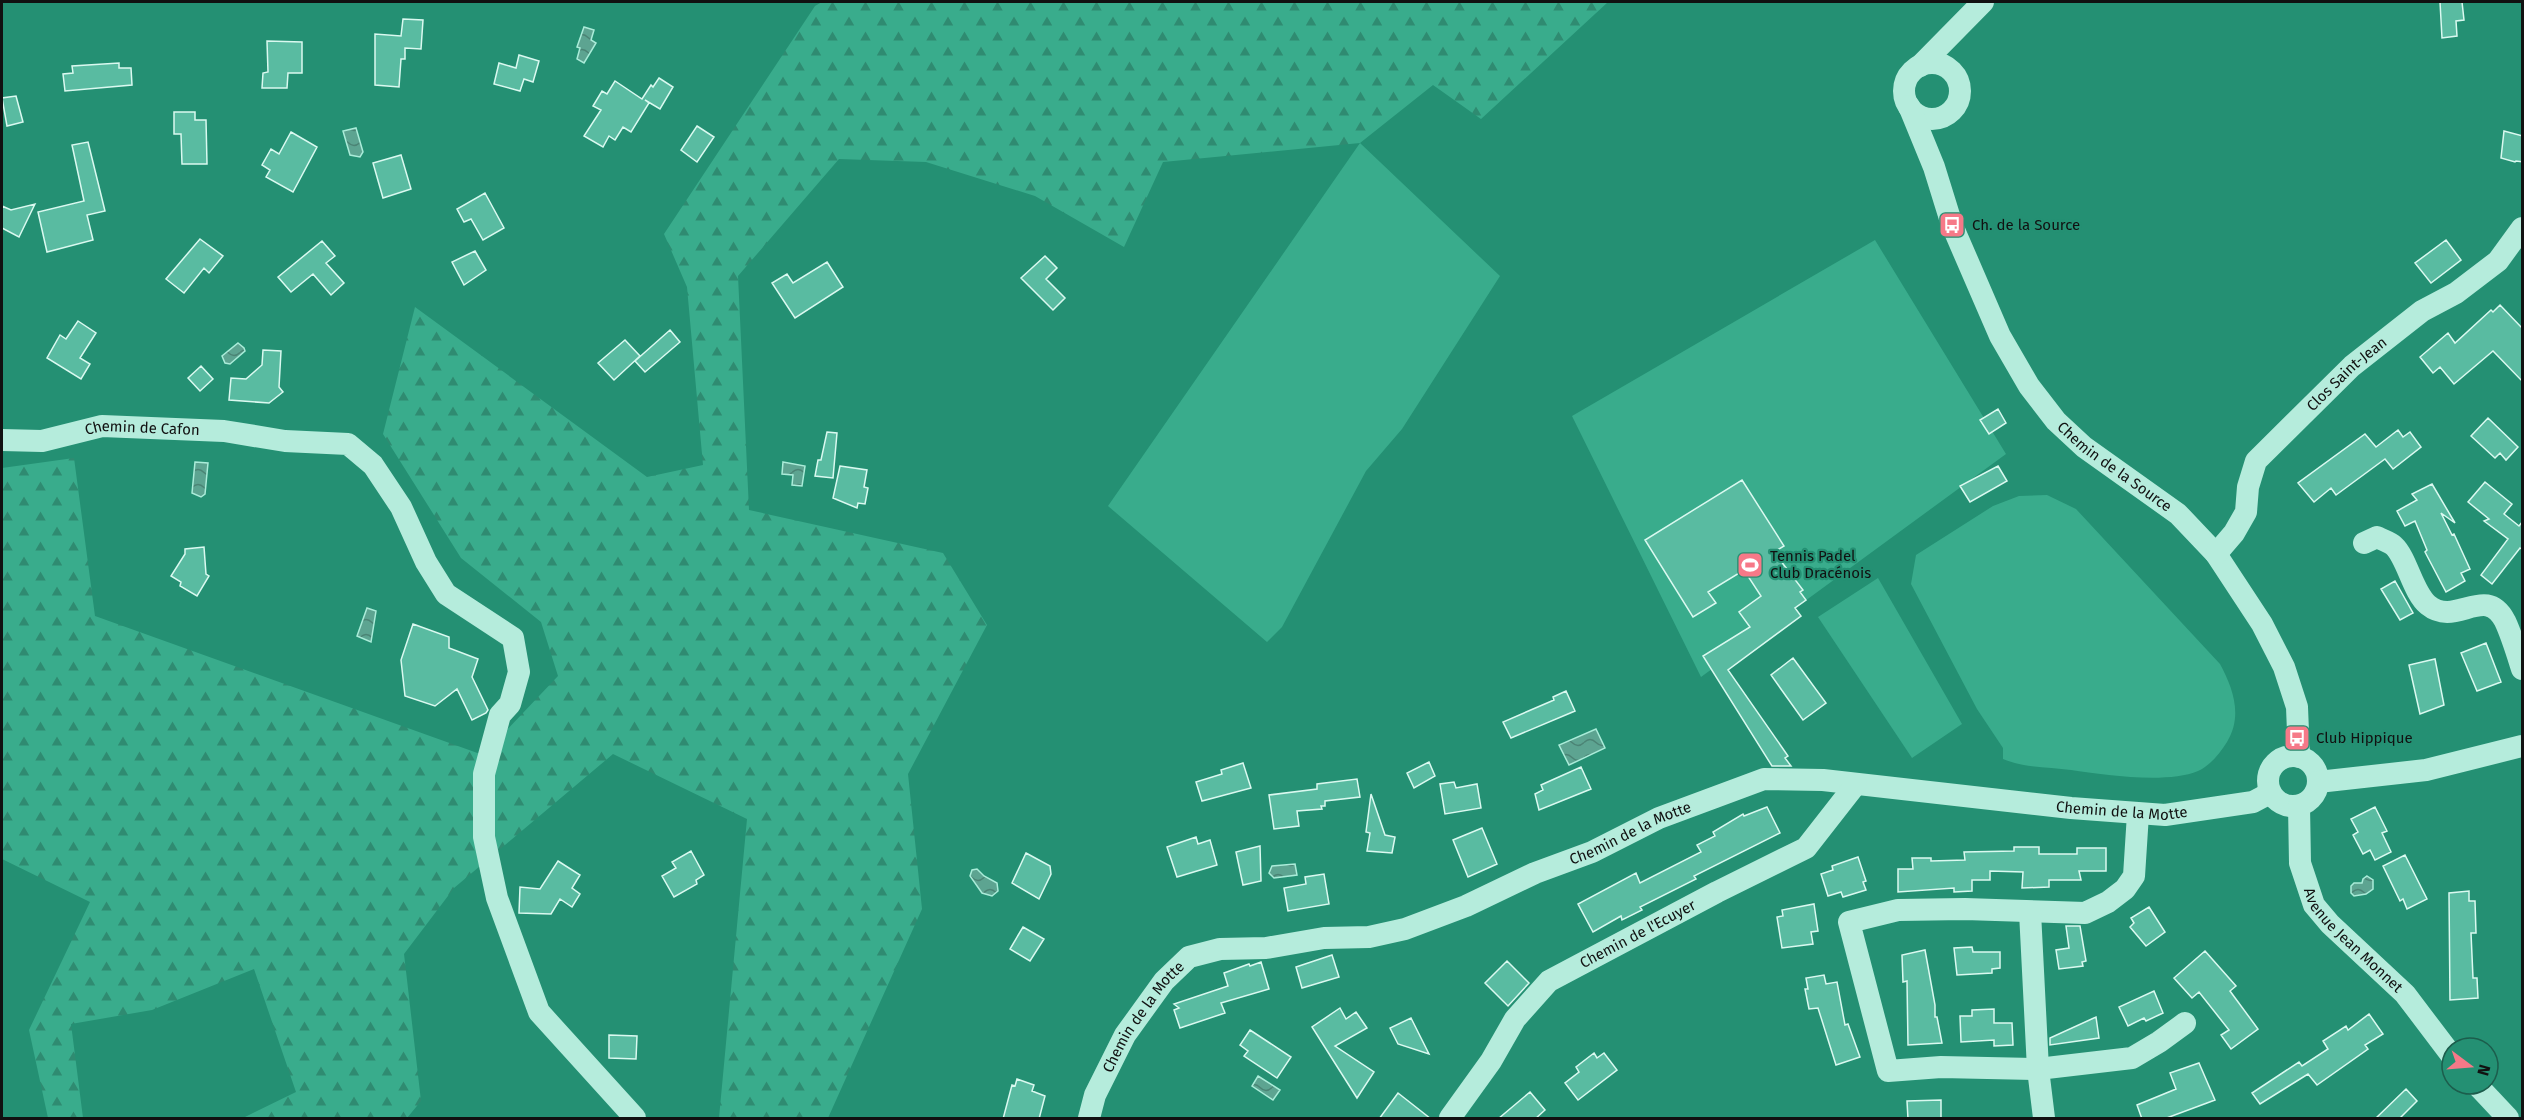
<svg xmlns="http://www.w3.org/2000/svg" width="2524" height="1120" viewBox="0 0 2524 1120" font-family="'Fira Sans',sans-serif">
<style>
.forest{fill:url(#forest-firs)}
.garden{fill:#39ac8c}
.water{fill:url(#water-waves);stroke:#aaecd9;stroke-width:1.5}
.building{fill:#59bba1;stroke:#daf9f0;stroke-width:1.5}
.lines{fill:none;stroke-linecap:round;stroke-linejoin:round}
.minor{stroke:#b5ecdc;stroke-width:22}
.labels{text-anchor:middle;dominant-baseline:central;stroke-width:4.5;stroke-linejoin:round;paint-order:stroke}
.poi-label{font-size:15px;fill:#111;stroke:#249073;text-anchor:start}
.street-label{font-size:15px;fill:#111;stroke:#249073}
</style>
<defs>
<pattern id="forest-firs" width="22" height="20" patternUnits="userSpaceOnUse" patternTransform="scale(1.5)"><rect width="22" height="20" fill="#39ac8c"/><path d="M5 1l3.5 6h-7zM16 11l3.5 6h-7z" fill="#2f8b71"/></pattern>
<pattern id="water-waves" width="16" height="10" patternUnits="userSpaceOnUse" patternTransform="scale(1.5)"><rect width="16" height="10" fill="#5da491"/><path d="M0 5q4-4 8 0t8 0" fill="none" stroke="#4b8475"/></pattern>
</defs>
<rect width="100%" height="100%" fill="#249073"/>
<path class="forest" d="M822,2h786l-127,117 -48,-34 -73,58 -197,19 -39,85 -89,-51 -109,-34 -87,-3 -101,117 11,234 194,43 44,72 -79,149 14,135 -94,209h-109l28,-299 -134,-65 -159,134 -50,66 17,147 -14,17h-164l53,-26 -42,-123 -102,41 -81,14 12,94h-35l-19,-88 61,-128 -88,-43v-391l72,-10 21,158 388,139 75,-79 -17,-54 -80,-64 -78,-124 32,-127 232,170 56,-12 -16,-178 -23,-53 151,-228z"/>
<path class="garden" d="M1360,143l140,133 -98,153 -36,42 -84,156 -15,15 -159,-136z
M1875,240l131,214 -305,223 -129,-261z
M2047,495l29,14 144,155c13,24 23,52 7,78 -7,11 -16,23 -29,29 -31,13 -93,4 -127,-1 -23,-3 -47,-2 -68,-11v-11l-26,-39 -66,-125 5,-29 77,-49 26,-10z
M1878,578l84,146 -50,34 -94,-141z"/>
<path class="water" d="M584,27l10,3 -3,10 5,3 -12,20 -7,-4 3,-11 -3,-1z
M356,128l7,24 -3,5 -10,-2 -7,-24z
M238,343l6,5 1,3 -15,13 -5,-1 -3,-7z
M195,462l13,1 -3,31 -4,3 -9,-4z
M783,462l22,4 -3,20 -10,-1 1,-10 -11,-1z
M367,608l9,3 -5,31 -14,-6z
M1596,729l9,19 -36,17 -10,-20z
M1295,864l2,11 -23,3 -5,-5 3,-7z
M977,869l7,7 13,7 1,8 -6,5 -10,-3 -12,-17 2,-6z
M2367,876l6,4v9l-7,5 -12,2 -3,-3v-7l3,-3h8l1,-4z
M1258,1076l22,14 -7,10 -21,-14z"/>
<path class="building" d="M2440,2h22l2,18 -8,1 1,15 -15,2z
M403,19l20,1 -2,29 -16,-1v11h-4l-2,28 -24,-2v-51l26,2z
M267,41l35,1v31h-14l-1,15h-25l1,-15 5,-1z
M519,55l20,6 -6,21 -9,-3 -4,12 -26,-7 5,-21 17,5z
M119,63v5h12l1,17 -67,6 -2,-17 10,-1 -1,-7z
M659,78l14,9 -13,22 -15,-9 4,3 -18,29 -8,-5 -8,13 -6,-4 -6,11 -19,-11 17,-26 -8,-4 9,-15 5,3 8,-13 27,18 9,-14 2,2z
M16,96l7,26 -16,4 -5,-28z
M174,112h21v8h11l1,44h-25l-1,-30h-7z
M697,126l17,11 -17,25 -16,-12z
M2504,131l19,5v26l-7,-1 -1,1 -14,-4z
M291,132l26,15 -24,45 -27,-15 4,-7 -8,-5 9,-16 8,5z
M88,142l17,69 -18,4 6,25 -46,12 -9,-40 46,-11 -12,-56z
M401,155l10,34 -28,9 -10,-35z
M485,193l19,35 -21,12 -12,-21 -7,3 -7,-13z
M35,204l-16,33 -17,-9v-22l9,4z
M200,239l23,17 -14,17 -5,-5 -20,25 -18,-14z
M2446,240l15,20 -30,23 -16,-20z
M322,241l13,15 -9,7 18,20 -13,12 -18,-21 -22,18 -13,-15z
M475,251l11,19 -22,15 -12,-23z
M1045,256l12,12 -11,11 19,19 -12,12 -32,-32z
M827,262l16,25 -48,31 -23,-35 15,-9 6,9z
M2500,305l23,24v53l-30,-31 -39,33 -14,-17 -7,6 -13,-16 28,-24 7,10 36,-33 2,2z
M78,321l18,12 -16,25 10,6 -9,15 -34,-21 13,-23 6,4z
M670,330l10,12 -35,30 -10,-11z
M625,340l15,16 -26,24 -16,-17z
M263,350l18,1 -2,36 4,5 -14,11 -40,-3 2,-22 15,1 16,-14z
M201,366l12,13 -13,12 -12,-13z
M1998,409l8,14 -17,11 -9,-14z
M2488,418l30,29 -12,13 -6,-7 -5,5 -24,-22z
M2398,430l5,7 7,-5 11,15 -28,22 -8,-10 -49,36 -5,-7 -17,14 -16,-19 67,-49 11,13z
M827,432l10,1 -4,45 -18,-2 3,-16h3z
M840,466l27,4 -3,17 4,1 -3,16 -7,-1 -1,5 -24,-10z
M1998,466l9,15 -37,21 -10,-16z
M1742,480l42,66 -10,6 29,38 -3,2 6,8 -11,8 6,8 -73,54 60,86 -3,2 6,8h-19l-69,-110 47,-29 -11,-15 22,-16 -17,-26 -36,22 8,11 -23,14 -48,-77z
M2485,482l27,22 -8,10 15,12 4,-5v29l-3,-2 -28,36 -11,-9 27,-36 -24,-18 5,-2 -21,-17z
M2432,484l23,39 -14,-10 11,22 2,-1 16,35 -9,4 4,8 -19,11 -21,-40 2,-2 -12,-29 -10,5 -8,-15 20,-11 -5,-6z
M204,547l2,27 3,2 -12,20 -17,-10 1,-4 -10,-6 14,-22v-5z
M2395,581l18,32 -13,7 -19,-31z
M413,624l36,13v11l29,11 -6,18 16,33 -2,3 -14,7 -15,-31 -22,17 -30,-10 -4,-36z
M2486,643l15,39 -24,9 -16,-38z
M1793,658l33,45 -23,17 -32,-45z
M2435,659l9,46 -24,9 -11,-49z
M1566,691l9,20 -64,27 -8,-16 51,-22 -1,-3z
M1429,762l6,14 -21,12 -7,-15z
M1243,763l8,25 -49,13 -6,-19 26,-8 -1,-4z
M1581,767l10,22 -52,21 -4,-16 8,-4 -2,-5z
M1357,779l3,18 -35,4v5h-4l1,3 -25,2 2,15 -25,3 -5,-34 48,-6v-5z
M1454,782l2,6 21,-4 4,24 -36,6 -5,-30z
M1371,794l14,41 10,2 -3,16 -25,-2 3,-18 -4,-1z
M1767,807l13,26 -86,43 2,3 -56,28 2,3 -20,10 -1,-4 -28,16 -15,-28 58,-31 4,10 61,-31 -4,-7 18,-9 -2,-4 30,-18 1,2z
M2375,807l12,24 -5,2 9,19 -16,8 -5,-10 -7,4 -10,-19 5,-3 -7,-13z
M1482,828l15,36 -29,13 -15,-37z
M1196,837l2,7 12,-4 7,25 -40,12 -10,-30z
M1260,846l1,35 -18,4 -7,-33z
M2014,847h25v7h38v-6h29v23h-27l2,9h-32v7l-27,1 1,-16 -33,-1v9h-18v11l-18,1v-4l-56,4v-23h15l-1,-11h19v3l34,-1 -1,-8 50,-1z
M691,851l13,24 -8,5 1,4 -23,13 -12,-21 14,-8 -4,-6z
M1026,853l24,13 1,8 -12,25 -27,-16z
M2405,855l22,44 -20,10 -4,-10 -3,2 -17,-35z
M1858,857l8,24 -3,1 3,8 -23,7 -2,-5 -13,4 -7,-22 12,-4 -1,-4z
M558,861l22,14 -8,13 8,6 -8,13 -12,-8 -9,15 -32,-1 1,-26 20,2z
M1324,874l5,30 -41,7 -4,-23 22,-4 -1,-7z
M2469,891v10h6l1,32h-5l2,45h4l1,20 -28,2 -1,-107z
M1814,904l4,27 -7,1 2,12 -31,4 -5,-31 6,-1 -1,-6z
M2149,907l16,25 -19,14 -16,-19 4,-4 -3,-5z
M2066,926h14l6,35 -4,1 1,4 -24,3 -3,-19 13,-2z
M1023,927l21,12 -14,22 -20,-12z
M1972,947l1,5h27v16l-8,1v4l-35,2 -3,-27z
M1925,950l10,55v12h2l5,26 -34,2 -1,-64 -4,1 -1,-27z
M2205,951l31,35 -6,5 28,38 -27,20 -10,-14 8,-5 -30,-38 -7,6 -18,-20z
M1332,955l7,22 -37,11 -6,-21z
M1507,961l22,22 -21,23 -23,-23z
M1261,962l8,27 -48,14 4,10 -45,15 -6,-18 5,-2 -5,-4 54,-18 -4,-13 25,-9 1,2z
M1824,975l2,9 11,-2 8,43 3,-1 12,33 -24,8 -18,-57 -9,1 -4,-20h3l-2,-11z
M2154,991l9,22 -17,8 -2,-3 -16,8 -9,-19z
M1340,1008l6,11 10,-7 11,16 -32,18 39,26 -17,26 -45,-71z
M1994,1009v14h18l1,22 -19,1v-6l-33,2 -1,-26h12v-6z
M2369,1014l14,20 -18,11 3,4 -51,36 -9,-11 -48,30 -8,-11 47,-31 3,4 26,-17 -5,-8 23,-15 2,4z
M2096,1017l3,21 -49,7v-7z
M1411,1018l18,36 -31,-10 -8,-16z
M1250,1030l41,27 -14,21 -33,-22 4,-5 -8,-6z
M609,1035l28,1 -1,23 -27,-1z
M1594,1053l3,5 7,-5 13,17 -39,30 -13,-17 14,-11 -3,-5z
M2199,1063l16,37 -51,19h-22l-5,-14 39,-16 -6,-16z
M1017,1079l17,6 -2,6 13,5 -6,23h-36l9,-34 3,1z
M2406,1089l11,12 -18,18h-24z
M1530,1092l15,18 -10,9h-37z
M1398,1093l33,26h-52z
M1941,1100v19h-33l-1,-18z"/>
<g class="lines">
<g class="minor">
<circle cx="1932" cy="91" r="28"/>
<path d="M1920,66l63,-64"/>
<path id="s1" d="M1909,106l25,61 18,58 48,111 29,50 27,35 28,26 94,67 38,40 46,70 22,43 13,40 2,50"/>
<path id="s2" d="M2,440l40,1 60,-15 122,5 61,10 63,3 25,21 28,42 25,55 20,32 67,44 6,34 -9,32 -10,11 -16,59v63l13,61 42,114 96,106"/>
<path d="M2364,543l13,-6c5,3 13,5 17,9 13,12 19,47 34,59 28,23 57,-22 77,16 7,15 12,32 17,48"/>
<path id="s3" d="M2216,554l18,-21 12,-21 2,-25 8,-26 96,-95 70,-55 34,-18 42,-32 24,-33"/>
<circle cx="2293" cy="781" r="25"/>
<path d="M2318,782l108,-12 96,-24"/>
<path id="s4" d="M2299,806l1,57 14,42 16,19 75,70 47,62"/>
<path d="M2138,814l-4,62 -9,13 -17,13 -23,11 -120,-4 -67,1 -49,12 39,149 53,-4 97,2 94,-11 27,-16 26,-19"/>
<path d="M2030,912l8,157 6,49"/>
<path d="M2476,1084l32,34"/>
<path id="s5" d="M1089,1118l6,-23 30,-60 39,-54 25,-24 31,-8 46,-1 58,-10 45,-1 36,-8 61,-23 69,-33 57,-21 67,-34 105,-39 59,1 248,28 94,7 88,-13 17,-9"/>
<path id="s6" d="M1450,1118l41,-57 24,-42 34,-38 168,-89 89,-44 50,-64"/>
</g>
</g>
<defs>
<g id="bus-square" transform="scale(1.35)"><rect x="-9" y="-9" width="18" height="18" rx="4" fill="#f67988" stroke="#249073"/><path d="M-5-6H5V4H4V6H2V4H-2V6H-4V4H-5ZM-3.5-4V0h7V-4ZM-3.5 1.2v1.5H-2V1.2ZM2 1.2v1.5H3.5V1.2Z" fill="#fff"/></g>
<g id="stadium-square" transform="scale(1.35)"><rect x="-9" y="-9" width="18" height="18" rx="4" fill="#f67988" stroke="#249073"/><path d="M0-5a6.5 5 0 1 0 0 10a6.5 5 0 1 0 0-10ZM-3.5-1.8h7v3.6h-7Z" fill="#fff"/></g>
</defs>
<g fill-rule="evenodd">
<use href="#bus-square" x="1952" y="225"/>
<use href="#stadium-square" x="1750" y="565"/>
<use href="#bus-square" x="2297" y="738"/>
</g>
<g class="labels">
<g class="poi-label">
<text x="1972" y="225">Ch. de la Source</text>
<text x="1770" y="556">Tennis Padel<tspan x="1770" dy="17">Club Dracénois</tspan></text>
<text x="2316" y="738">Club Hippique</text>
</g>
<g class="street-label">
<text stroke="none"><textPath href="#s3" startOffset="230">Clos Saint-Jean</textPath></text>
<text stroke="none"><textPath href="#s2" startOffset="142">Chemin de Cafon</textPath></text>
<text stroke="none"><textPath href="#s1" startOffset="424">Chemin de la Source</textPath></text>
<text stroke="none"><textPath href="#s5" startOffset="1160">Chemin de la Motte</textPath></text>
<text stroke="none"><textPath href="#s5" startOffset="656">Chemin de la Motte</textPath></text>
<text stroke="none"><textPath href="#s6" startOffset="270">Chemin de l'Ecuyer</textPath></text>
<text stroke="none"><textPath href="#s4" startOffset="153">Avenue Jean Monnet</textPath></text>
<text stroke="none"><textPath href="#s5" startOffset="116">Chemin de la Motte</textPath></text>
</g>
</g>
<rect width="2524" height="1120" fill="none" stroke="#111111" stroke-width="6"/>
<g transform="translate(2470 1066) rotate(106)"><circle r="28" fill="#249073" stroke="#1c5d4c" stroke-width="1.5"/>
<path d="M0-4.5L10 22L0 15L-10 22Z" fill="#f67988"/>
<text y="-9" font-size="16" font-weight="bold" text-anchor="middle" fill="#111111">N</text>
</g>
</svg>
